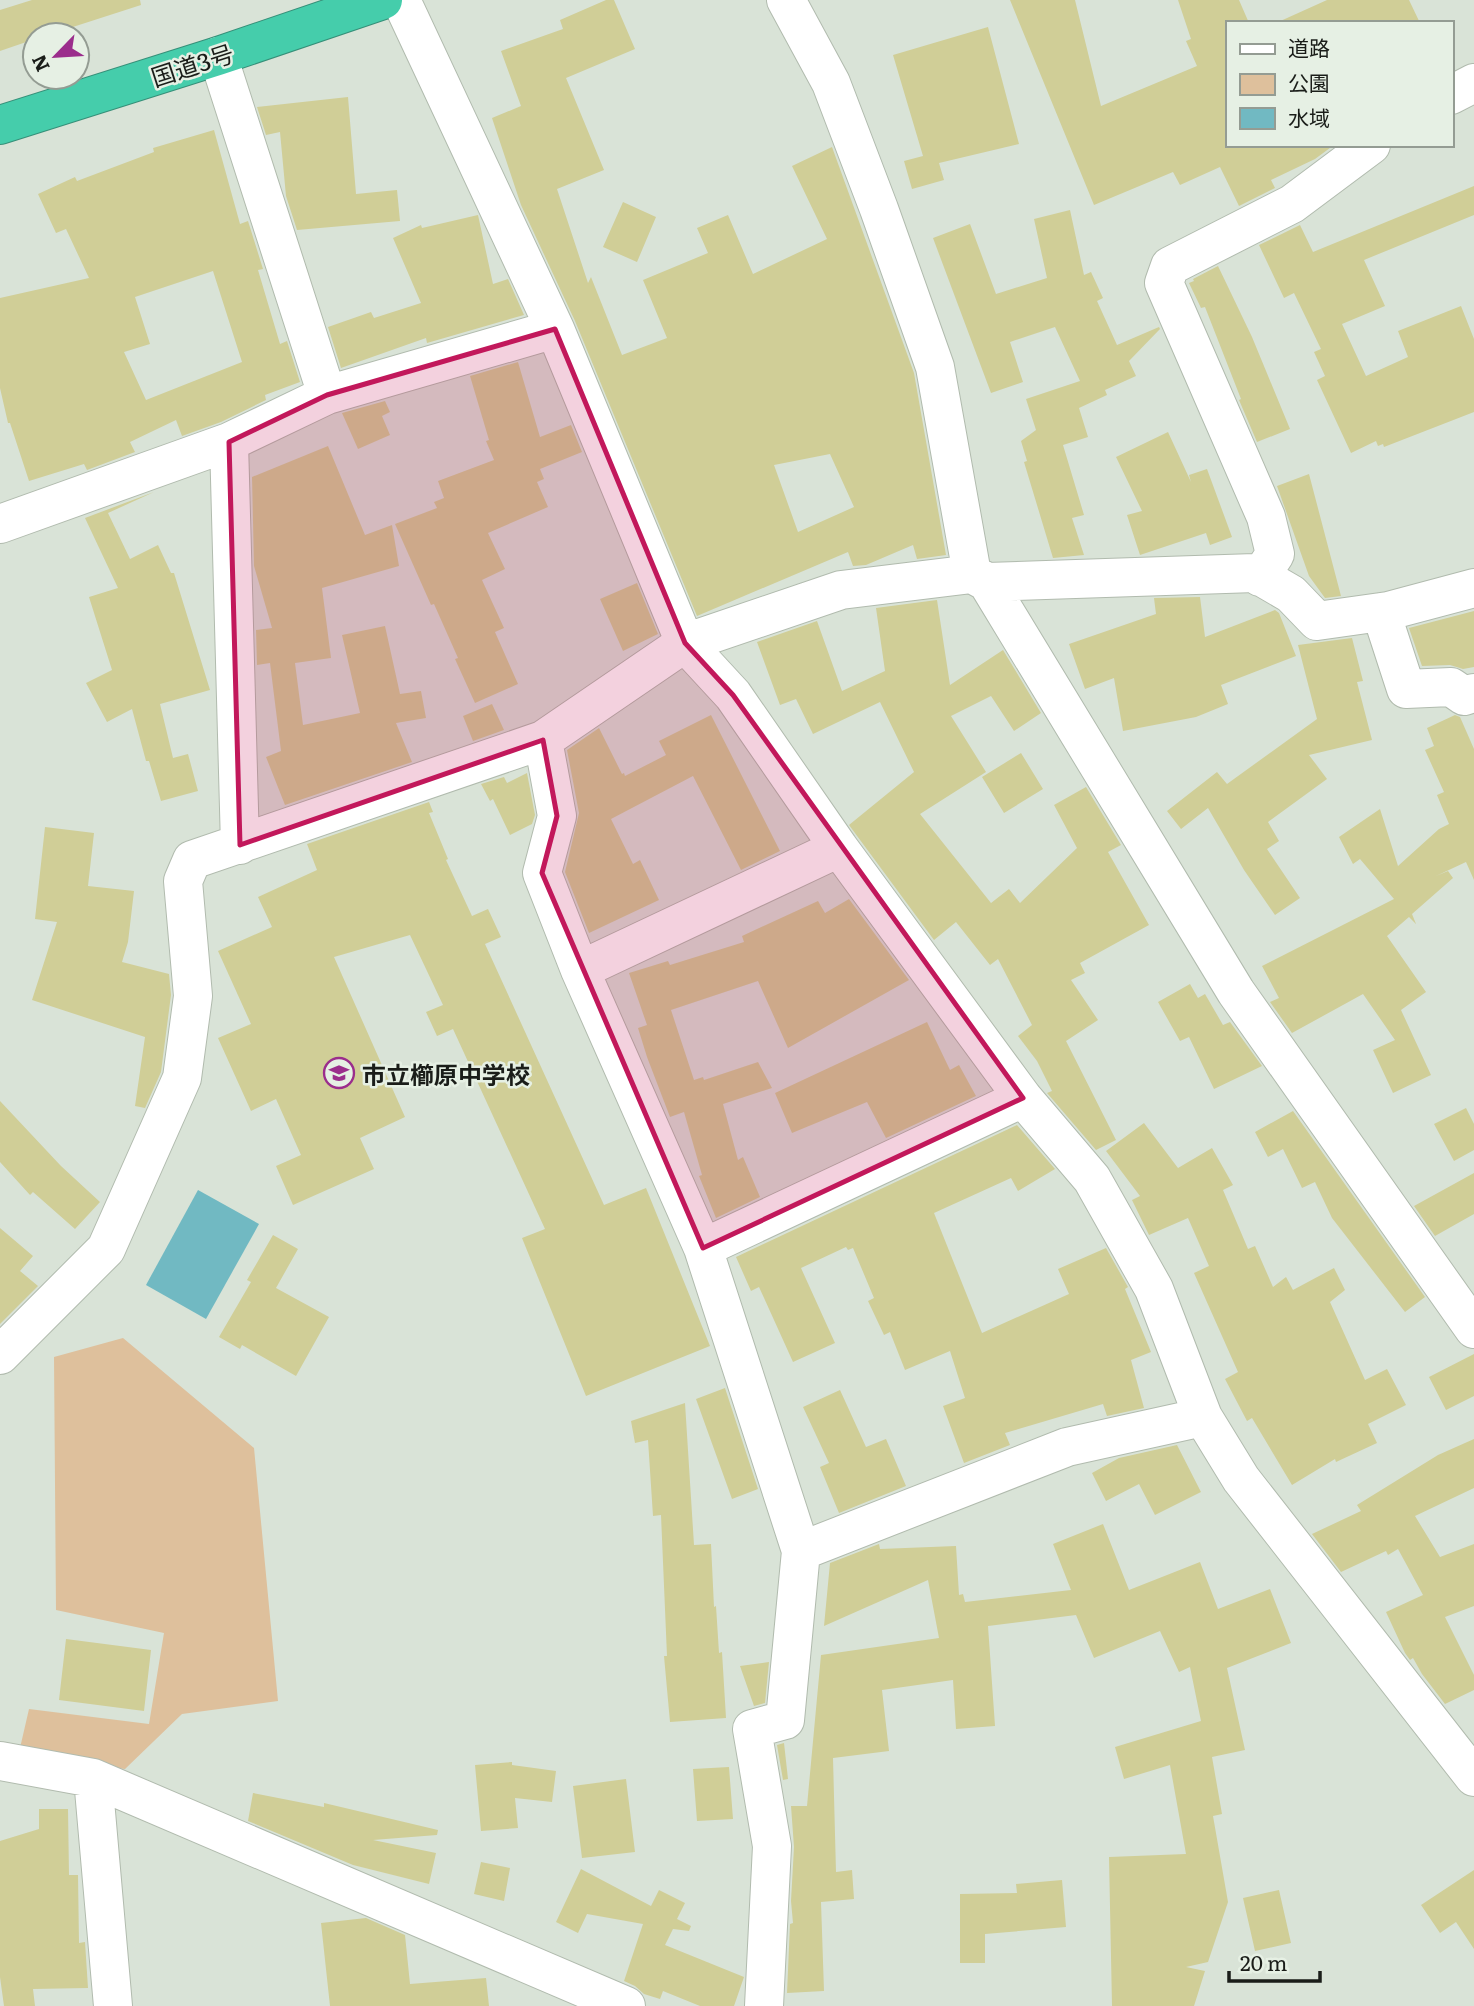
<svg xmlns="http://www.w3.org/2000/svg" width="1474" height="2006" viewBox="0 0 1474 2006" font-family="Literata,'Noto Sans JP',serif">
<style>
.green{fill:#dec09c}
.water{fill:#71b9c2}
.building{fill:#d0ce97;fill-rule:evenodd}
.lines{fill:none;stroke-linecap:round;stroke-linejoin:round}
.minor-casing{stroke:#b1bbae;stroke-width:40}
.highway-casing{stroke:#368f78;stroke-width:40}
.minor{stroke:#fff;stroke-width:38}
.highway{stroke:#45cdab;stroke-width:38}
.marked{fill:#c2185b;fill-opacity:0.2;stroke:#c2185b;stroke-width:5;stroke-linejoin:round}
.labels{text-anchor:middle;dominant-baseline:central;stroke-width:5;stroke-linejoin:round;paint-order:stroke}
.street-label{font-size:24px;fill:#1a1d19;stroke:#e6f0e4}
.poi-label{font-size:24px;font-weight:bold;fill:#1a1d19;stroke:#e6f0e4;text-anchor:start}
</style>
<rect width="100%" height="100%" fill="#d9e3d7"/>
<path class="green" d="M123,1338l131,110 24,253 -96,13 -57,55 -50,-6 -55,-15 9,-39 120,15 15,-91 -108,-23 -2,-253z"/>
<path class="water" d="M198,1190l61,34 -53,95 -60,-34z"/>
<path class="building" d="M32,0h108l1,5 -93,30h-13v4l-35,12v-41z
M606,0h8l21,49 -69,29 38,92 -47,19 31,94 3,-6 31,78 45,-17 -24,-58 65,-27 -11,-25 31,-13 25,59 74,-35 -35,-73 40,-19 82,226 32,182 -29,4 -4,-14 -47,20 -13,1 -5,-14 -151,64 -122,-295 -54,-116 -29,-87 29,-12 -20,-55 62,-22 -3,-9zM830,454l24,53 -56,25 -24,-67z
M1010,0h65l26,106 96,-40 -11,-25 5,-2 -13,-39h61l10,23h-22v122h107l-19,14 -44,21 4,8 -36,18 -19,-39 -40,18 -7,-13 -79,33z
M1327,0h82l11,23h-144z
M988,27l31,117 -80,19 5,17 -32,9 -8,-28 19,-5 -30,-101z
M348,97l8,97 41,-4 3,31 -103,9 -11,-34 -6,-64 -14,3 -9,-28z
M214,130l26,94 8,-3 15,48 -5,1 22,74 7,-3 13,41 -35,13 1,5 -45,22 -39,14 -6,-16 -46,22 5,10 -48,18 -3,-6 -55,17 -19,-58h-2l-8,-35v-90l89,-20 -23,-49 -10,4 -18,-39 37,-17 2,4 77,-29 -1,-4zM213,271l29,91 -96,38 -22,-48 26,-8 -15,-47z
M1474,186v29l-110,45 21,46 -43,18 24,52 42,-19 -10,-26 63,-25 13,33v73l-90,35 -1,-3 -5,2 -2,-5 -25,12 -34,-73 8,-4 -11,-24 7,-3 -27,-56 -10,5 -25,-53 41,-20 13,27z
M623,202l33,15 -19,45 -34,-15z
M1070,210l14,65 7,-3 12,26 -6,3 20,44 42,-18 1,2 -31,32 7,15 -31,14 2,5 -28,13 9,29 -25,8 21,70 -12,3 12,37 -31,3 -29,-96 3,-1 -6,-20 15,-11 -10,-31 54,-18 -25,-54 -45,15 13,40 -32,11 -58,-155 37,-14 26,70 51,-16 -13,-59z
M478,215l15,69 15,-5 16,36 -97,28 -1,-5 -85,30 -13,-41 43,-15 3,6 47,-15 -28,-65 28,-13 1,3z
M1218,266l34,71 38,92 -33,13 -18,-42 2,-1 -36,-92 -4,1 -12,-25 5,-2 -1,-2z
M518,362l22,75 31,-12 11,27 -42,17 4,10 -7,3 11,25 -60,26 17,36 -23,11 22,48 -9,4 23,52 -43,19 -20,-44 3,-1 -24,-54 -3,1 -36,-81 42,-16 -3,-6 10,-4 -6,-17 56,-21 -8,-19 3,-1 -19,-64z
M385,401l5,11 -8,4 8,19 -32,14 -16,-36z
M1168,432l23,50 -2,-7 18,-6 25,68 -22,8 -4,-12 -66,22 -13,-40 15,-4 -26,-54z
M328,446l37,89 27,-10 7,41 -77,22 9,70 -36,5 8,62 57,-12 -18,-78 43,-9 15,68 21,-3 5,27 -30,5 16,39 -127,43 -19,-48 15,-6 -11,-88 -13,2 -1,-35 16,-2 -18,-62 -2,-89z
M1309,474l32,122 -16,2 -16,-22 -32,-90z
M154,492l-46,21 22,46 28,-14 13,28h3l36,117 -50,14 13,54 15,-4 10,37 -37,10 -12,-40h-3l-14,-52 -25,13 -21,-39 26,-13 -23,-73 29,-9 -33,-70z
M637,583l21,51 -35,17 -23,-52z
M1200,597l5,40 70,-27 4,3 17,43 -75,29 7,19 -32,13 -73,14 -9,-53 -29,11 -16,-45 87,-30 -2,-16z
M937,600l13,85 53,-35 38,63 -27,18 -23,-35 -40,20 35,56 -66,42 71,89 18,-14 11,14 57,-55 -23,-43 32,-18 35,58 -13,7 41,73 -69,38 5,10 -14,7 27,40 -32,21 50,99 -20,10 -49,-57 5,-2 -15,-30 -19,-25 14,-11 -34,-66 -8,6 -34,-43 -22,18 -85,-115 65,-53 -34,-70 -67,32 -17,-35 -16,6 -23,-63 60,-21 25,70 43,-20 -9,-63z
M1474,611v56l-11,2 -13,-4 -28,1 -13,-38z
M1352,638l11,43 -6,1 15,58 -63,15 18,24 -59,43 11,19 -12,8 33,49 -25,17 -31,-45 -36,-62 -27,21 -14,-18 50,-39 10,12 90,-65 -19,-74z
M492,704l12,26 -31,11 -10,-25z
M711,715l69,136 -39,19 -48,-94 -82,43 22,45 7,-4 19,40 -70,33 -24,-61 14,-59 -12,-63 32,-22 23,46 2,-1 1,3 41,-21 -7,-14z
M1455,715l5,2 14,32v131l-8,-18 -30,14 12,-5 5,7 -41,36 4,10 -7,-7 -22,19 39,56 -25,18 30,65 -38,18 -20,-43 22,-10 -32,-46 -71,39 -22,-31 9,-4 -17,-32 132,-67 -34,-40 -7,5 -14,-27 41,-28 18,57 41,-37 10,-5 -12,-29 7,-3 -19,-42 9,-4 -7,-18z
M1021,753l22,36 -39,24 -22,-36z
M527,773l8,42 -3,9 -22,11 -17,-36 -3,2 -9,-17 23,-7 3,6z
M429,802l4,10 -4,1 19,46 -2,1 26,56 16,-7 13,28 -16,7 119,261 42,-17 64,158 -124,50 -64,-158 23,-9 -92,-200 -16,7 -11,-24 17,-7 -33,-70 -76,22 71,160 -45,21 14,31 -81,36 -17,-39 25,-11 -25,-56 -25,12 -33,-73 33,-14 -33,-73 54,-24 -14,-30 59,-27 -10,-26z
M45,827l49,6 -6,53 46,5 -6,51 -6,20 47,12 2,21 -10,77 -16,36 -10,-2 10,-69 -113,-37 25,-78 -22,-3z
M849,899l60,81 -121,68 -30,-67 -87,29 23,70 9,-3 1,3 54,-18 14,26 -49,16 15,56 5,-3 17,40 -44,21 -17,-42 3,-1 -18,-63 -14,5 -23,-60 -9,-29 9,-3 -18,-52 39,-12 2,4 74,-23 -2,-6 76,-35 7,12z
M1190,984l8,14 7,-4 18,31 7,-3 32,44 -48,23 -25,-52 -9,4 -22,-39z
M927,1022l23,48 9,-5 17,31 -90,42 -19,-36 -75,31 -17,-40z
M0,1101l61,65 39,36 -25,27 -42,-37 -3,3 -30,-33z
M1466,1108l8,16v26l-20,11 -20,-37z
M1293,1111l132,186 -20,15 -73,-94 -17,-36 -13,6 -19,-39 -15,8 -13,-25z
M1144,1123l34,45 34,-20 21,37 -10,5 25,59 7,-3 18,41 13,-10 7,13 41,-22 11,22 -15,12 35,78 22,-11 19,36 -38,19 9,19 -41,19 -1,-3 -43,26 -40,-67 -5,3 -22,-42 13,-7 -44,-99 15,-7 -21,-48 -39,17 -17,-35 8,-4 -34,-45z
M1017,1125l38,44 -37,22 -7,-13 -77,35 48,120 87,-39 -11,-25 48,-21 22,39 -3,2 26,63 -20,8 13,48 -37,8 -4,-12 -98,29 5,12 -46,18 -21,-57 22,-8 -15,-47 -45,19 -15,-38 -6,3 -16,-34 6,-3 -21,-50 -5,2 -2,-3 -45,21 34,75 -42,19 -34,-75 -8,4 -15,-34z
M1474,1173v41l-39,22 -21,-30z
M0,1228l33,28 -13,15 18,15 -38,38z
M273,1235l25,14 -22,39 53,29 -33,59 -54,-31 -2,4 -21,-12 32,-55 -4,-2z
M1474,1354v42l-28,14 -17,-33z
M725,1388l33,101 -26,10 -36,-100z
M840,1390l26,57 20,-8 20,47 -67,27 -19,-46 9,-4 -26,-56z
M685,1403l9,142 17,-1 3,63 2,-1 3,47 3,-1 4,66 -56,4 -6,-66h3l-6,-141 -8,1 -5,-76 -13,3 -4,-22z
M1474,1439v49l-59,28 25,41 34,-13v62l-29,11 29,58v15l-29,14 -23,-30 -9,-16 -3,2 -5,-7 -19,-41 37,-17 -25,-46 -10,6 -2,-4 -45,21 -29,-38 49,-23 -4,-6 81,-50z
M1177,1445l24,47 -46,23 -16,-31 -33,17 -14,-28 27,-15z
M1103,1524l26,66 71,-28 18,47 52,-20 21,54 -64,25 18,82 -33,7 10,57 -9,2 15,86 -20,60 -22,5 19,4 -11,35h-82l-3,-149 77,-3 -16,-89 -46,14 -9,-32 86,-26 -11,-54 -11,5 -19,-41 -66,27 -18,-43 -88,11 7,100 -39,3 -3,-49 -71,10 7,61 -56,7 3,114 16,-2 2,29 -33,3 3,89 -37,2 3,-69 3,-1 -2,-22 3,-54 -3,-41h16l14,-151 118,-17 -11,-58 -104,46 6,-63 49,-19 1,5 76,-3 3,49 4,-1 2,8 106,-12 -18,-46z
M66,1639l85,11 -7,61 -85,-11z
M769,1662l-4,41 -11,3 -14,-40z
M784,1743l4,36 -5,1 -6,-35z
M512,1762v3l44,6 -4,31 -37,-4 3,30 -37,3 -6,-66z
M729,1767l4,52 -36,2 -4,-52z
M626,1779l9,73 -53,6 -9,-72z
M253,1793l71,14v-4l114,27 -1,5 -64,5 63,13 -7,31 -76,-19 -105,-44z
M39,1809h29l1,66h9l1,68 6,-1 3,46 -55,1 2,17h-31l-4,-29v-136l39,-12z
M481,1862l29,6 -6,33 -30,-7z
M581,1869l70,37 8,-16 26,13 -8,16 14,7 -2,5 -16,-2 -8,16 79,32 -10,29h-34l-37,-15 -3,8 -16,-5 -9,-8 -11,-5 19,-57 -56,-10 -9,19 -22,-11z
M1474,1870v79l-18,-27 -16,11 -19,-28z
M1062,1880l4,47 -81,7v29h-25v-69l57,-1 -1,-9z
M1279,1890l12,53 -36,8 -12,-53z
M366,1918l39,17 5,49 76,-6 3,28h-159l-9,-83z"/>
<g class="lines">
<g class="minor-casing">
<path id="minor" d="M401,0l154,329 130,314 48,52 106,153 184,250 69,81 62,110 49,128 38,62 233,298
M786,0l45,83 48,126 56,158 37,207
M218,56l109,339
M1451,95l23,-12
M229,442l11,403
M0,524l229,-82 98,-47 228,-66
M1260,577l15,-23 -9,-37 -102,-234 6,-17 122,-62 79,-59
M987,582l249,410 238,337
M1381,612l25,77 45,-2 13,9 10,-3
M543,740l14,76 -15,57 38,97 123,278 98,303 -16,169 -33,9 20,117 -8,160
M580,970l259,-122
M703,1248l320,-150
M0,1355l106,-106 76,-171 11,-82 -10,-115 9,-21 351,-120 142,-97 156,-53 131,-16 15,8 268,-9 36,21 26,27 71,-10 86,-23
M801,1551l266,-104 136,-30
M0,1761l93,17 533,228
M93,1778l20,228"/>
</g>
<g class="highway-casing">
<path id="highway" d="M0,125l218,-69 165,-56"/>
</g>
<use href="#minor" class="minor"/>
<use href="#highway" class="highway"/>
</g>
<path class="marked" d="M555,329l130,314 48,52 290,403 -320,150 -161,-375 15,-57 -14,-76 -303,105 -11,-403 98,-47z"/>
<defs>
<g id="school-ring" transform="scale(1.575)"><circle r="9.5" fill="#e6f0e4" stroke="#9b2d8c" stroke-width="1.5"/><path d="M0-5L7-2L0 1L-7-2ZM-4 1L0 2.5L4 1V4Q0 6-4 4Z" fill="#9b2d8c"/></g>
</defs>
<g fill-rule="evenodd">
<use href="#school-ring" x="339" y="1073"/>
</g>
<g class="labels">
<g class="street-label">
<text transform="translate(192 64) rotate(-18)">国道3号</text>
</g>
<g class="poi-label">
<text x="362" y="1073">市立櫛原中学校</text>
</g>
</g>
<rect x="1226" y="21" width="228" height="126" fill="#e6f0e4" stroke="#949c93" stroke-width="2"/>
<rect x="1240" y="44" width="35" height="10" fill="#ffffff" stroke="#949c93" stroke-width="2"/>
<text x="1288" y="56" font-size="21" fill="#1a1d19">道路</text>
<rect x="1240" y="74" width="35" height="21" fill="#dec09c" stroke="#949c93" stroke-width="2"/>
<text x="1288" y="91" font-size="21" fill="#1a1d19">公園</text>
<rect x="1240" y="108" width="35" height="21" fill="#71b9c2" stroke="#949c93" stroke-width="2"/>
<text x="1288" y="126" font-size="21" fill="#1a1d19">水域</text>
<g transform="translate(56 56) rotate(245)"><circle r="33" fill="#e6f0e4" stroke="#949c93" stroke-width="2"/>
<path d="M0-5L12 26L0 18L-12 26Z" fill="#9b2d8c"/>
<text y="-10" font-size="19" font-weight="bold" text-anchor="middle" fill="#1a1d19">N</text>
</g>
<path d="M1229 1971v10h91v-10" fill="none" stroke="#1a1d19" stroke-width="3.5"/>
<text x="1240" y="1971" font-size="21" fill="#1a1d19" stroke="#e6f0e4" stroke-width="5" paint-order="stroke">20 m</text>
</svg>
